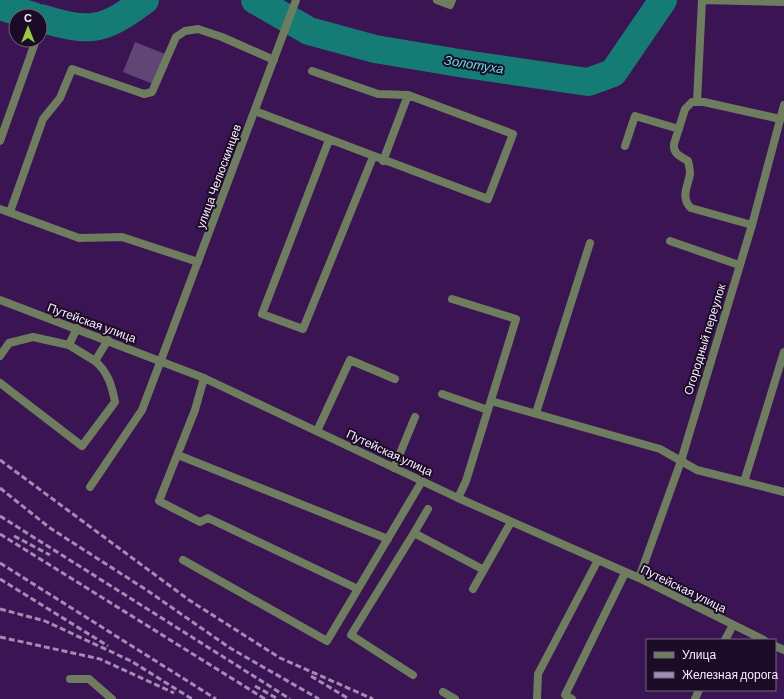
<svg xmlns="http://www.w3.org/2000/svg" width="784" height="699" viewBox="0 0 784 699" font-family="Barlow,sans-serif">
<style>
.green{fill:#614577}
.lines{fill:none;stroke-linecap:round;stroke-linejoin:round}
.river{stroke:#147b75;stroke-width:28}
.service{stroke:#6e7d5e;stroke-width:8}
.minor{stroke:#6e7d5e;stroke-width:8}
.rail{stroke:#a28cb1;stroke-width:3;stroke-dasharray:6 3;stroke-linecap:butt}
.labels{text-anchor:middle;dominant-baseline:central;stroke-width:4;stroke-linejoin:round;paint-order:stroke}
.street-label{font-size:12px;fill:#f7efff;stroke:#1b0b26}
.water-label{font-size:13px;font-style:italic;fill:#60e5dc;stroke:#1b0b26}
</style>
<rect width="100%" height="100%" fill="#3b1553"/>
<path class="green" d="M135,42l30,12 -12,30 -30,-12z"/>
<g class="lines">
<path class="river" d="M255,0l54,31 66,18 90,15 123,18 25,-9 50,-73
M0,6l33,10
M40,18c50,15 62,14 105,-18"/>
<path class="service" d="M437,0l13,5 2,-5
M312,71l66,23 30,1
M697,102l5,-102 82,2
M255,111l233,88 25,-65 -105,-39 -25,66
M329,140l-67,174 41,15 70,-172
M0,141l36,-101
M625,146l10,-30 44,13
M0,209l79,29 43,-1 76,25
M10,212l33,-93 17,-21 12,-29 72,25 8,-2 24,-55 9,-6 13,-2 24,8 52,23
M752,225l-61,-17c-11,-10 -3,-22 -1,-34 0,-5 -1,-9 -2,-13 -8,-5 -15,-7 -14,-17l11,-35 7,-7h12l76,17
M670,241l69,24
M452,299l64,20 -50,162 -8,17
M69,345l26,16
M0,356l9,-13 24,-6 36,8 8,-17
M204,378l-9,32 -36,91 41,21 8,-4 150,71 64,-108
M0,383l82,63 33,-44c-3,-16 -7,-30 -20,-41l13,-21
M442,394l46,16
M491,401l169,48 37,21 87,22
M536,413l54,-170
M317,431l33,-71 45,19
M178,455l210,84
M394,468l21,-51
M744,482l40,-130
M90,487l52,-77 19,-50
M428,509l-14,24 70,37
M183,560l144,81 31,-52
M473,589l38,-67
M725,640l8,-15
M413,675l-62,-40 63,-102
M70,679h19l23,20
M443,692l12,7
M537,699l1,-25 60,-114
M572,699l-7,-4 60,-122
M695,699l4,-9"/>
<path class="minor" d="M0,300l204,78 254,120 181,80 125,62
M161,360l135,-360
M639,578l42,-117 71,-236 32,-120
M775,646l9,4"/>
<path class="rail" d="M0,460l189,140 91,58 93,41
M0,488l50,40 98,63 82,57 89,51
M0,516l290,183
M0,534l265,165
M14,536l36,19
M0,563l216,136
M0,579l108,67
M0,609l45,12 86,40 61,38
M0,637l100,22 74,34
M311,676l38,23
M255,686l23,13"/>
</g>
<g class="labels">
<g class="street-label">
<text transform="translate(218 176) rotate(-70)">улица Челюскинцев</text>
<text transform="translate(92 322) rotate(20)">Путейская улица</text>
<text transform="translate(704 339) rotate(-73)">Огородный переулок</text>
<text transform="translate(390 452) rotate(25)">Путейская улица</text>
<text transform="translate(684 588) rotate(26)">Путейская улица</text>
</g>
<g class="water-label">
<text transform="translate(474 64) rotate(9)">Золотуха</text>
</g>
</g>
<rect x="646" y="639" width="130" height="52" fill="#1b0b26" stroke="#73667d"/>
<rect x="654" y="652" width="20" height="6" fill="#6e7d5e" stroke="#73667d"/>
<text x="682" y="659" font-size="12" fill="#f7efff">Улица</text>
<rect x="654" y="672" width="20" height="6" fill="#a28cb1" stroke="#73667d"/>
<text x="682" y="679" font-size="12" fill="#f7efff">Железная дорога</text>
<g transform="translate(28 28)"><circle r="19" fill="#1b0b26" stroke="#73667d"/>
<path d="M0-3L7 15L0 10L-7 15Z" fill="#93cd3d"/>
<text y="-6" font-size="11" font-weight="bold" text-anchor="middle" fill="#f7efff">С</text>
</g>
</svg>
